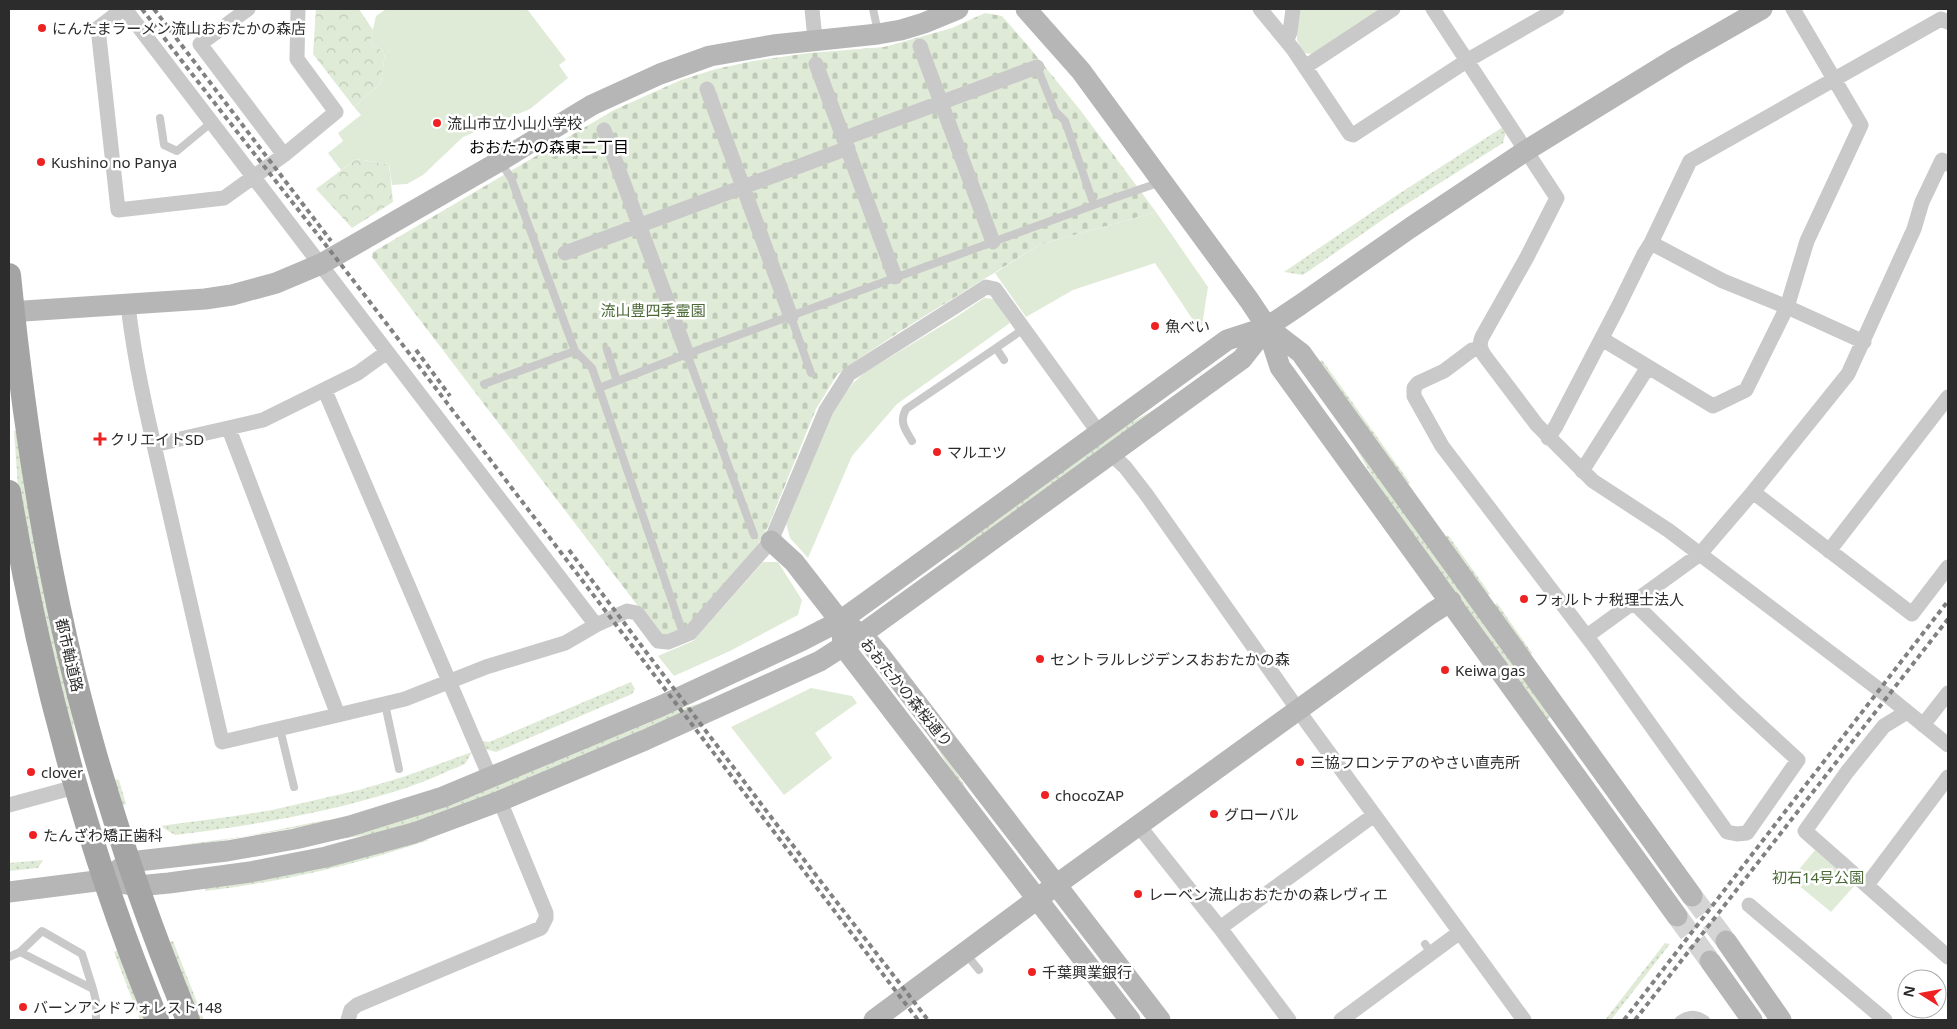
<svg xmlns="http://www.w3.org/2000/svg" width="1957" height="1029" viewBox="0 0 1957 1029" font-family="'Noto Sans','Noto Sans JP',sans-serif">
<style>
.grass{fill:url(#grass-dots)}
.forest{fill:url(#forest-crowns)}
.cemetery{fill:url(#cemetery-stones)}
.park{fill:#e0ebd7}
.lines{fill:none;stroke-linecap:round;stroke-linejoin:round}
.secondary-tunnel{stroke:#d5d5d5;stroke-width:21;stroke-dasharray:21 11;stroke-linecap:butt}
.lane{stroke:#c9c9c9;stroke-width:8}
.street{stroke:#c9c9c9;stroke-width:15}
.secondary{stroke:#b6b6b6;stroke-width:21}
.primary{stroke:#a4a4a4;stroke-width:24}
.rail{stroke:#818181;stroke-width:4;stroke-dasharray:5 4;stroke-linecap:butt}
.poi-dot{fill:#e22;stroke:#fff;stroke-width:2}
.labels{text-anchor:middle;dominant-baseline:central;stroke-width:5;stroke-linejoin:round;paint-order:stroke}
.poi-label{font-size:15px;fill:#2c2c2c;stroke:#fff;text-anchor:start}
.park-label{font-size:15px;fill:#4b6937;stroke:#fff}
.street-label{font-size:15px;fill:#2c2c2c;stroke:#fff}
.neighbourhood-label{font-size:16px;fill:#000;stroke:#fff}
</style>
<defs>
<pattern id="grass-dots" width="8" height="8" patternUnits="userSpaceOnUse" patternTransform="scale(1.25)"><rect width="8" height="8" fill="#e0ebd7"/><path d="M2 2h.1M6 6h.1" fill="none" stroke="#c0cab9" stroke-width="1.8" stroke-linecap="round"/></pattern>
<pattern id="forest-crowns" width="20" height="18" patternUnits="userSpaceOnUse" patternTransform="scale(1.25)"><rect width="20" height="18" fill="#e0ebd7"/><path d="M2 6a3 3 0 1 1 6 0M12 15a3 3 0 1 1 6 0" fill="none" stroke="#c0cab9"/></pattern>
<pattern id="cemetery-stones" width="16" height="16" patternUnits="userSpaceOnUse" patternTransform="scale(1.25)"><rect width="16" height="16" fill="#e0ebd7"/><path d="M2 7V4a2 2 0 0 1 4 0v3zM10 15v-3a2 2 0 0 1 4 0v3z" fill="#c0cab9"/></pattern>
</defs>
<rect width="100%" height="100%" fill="#fff"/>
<path class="grass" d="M1503,127l3,4 -3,12 -112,71 -88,61 -19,-3 113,-77z
M1322,360l88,123 -3,2 -88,-123z
M1157,408l-153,117 -47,26 -2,-2 154,-114z
M1341,422l212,293 -7,5 -166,-230z
M18,430l49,253 12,74 -2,1 -58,-257 -5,-70z
M1448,535l42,59 -4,2 -42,-58z
M1497,603l35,50 -3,3 -36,-50z
M631,682l4,7 -3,5 -136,58 -11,-3 -3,-8 7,1z
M710,700l-230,101 -95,31 -57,9 340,-128z
M925,728l18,22 26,43 -19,-24z
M472,752l-7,12c-24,10 -47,21 -72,28 -71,22 -144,34 -218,43l-15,-9 75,-10 37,-6 87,-20 44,-13z
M114,779l5,1 7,24 -4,2z
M326,820l7,1 -153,27v-3l61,-8z
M422,839l7,1c-73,25 -148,42 -224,51v-3z
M43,860l-5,8 -29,3v-8z
M173,941l31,79h-4l-31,-78z
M1665,943l5,1 -59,76h-6z
M118,950l27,70h-5l-26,-68z"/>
<path class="forest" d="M316,9h43l14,21 -3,13 15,9 -4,31 -27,24 -41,-53z
M356,159l33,5 4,38 -41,26 -36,-39z"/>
<path class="cemetery" d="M985,13l17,3 27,31 52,64 75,101 -117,33 -140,87 -39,26 -23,17 -21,34 -48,118 -11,19 -73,83 -16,7 -8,-1 -288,-378 1,-5 241,-142 67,-30 35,-11 37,-8 56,-8 75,-6 68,-19z"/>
<path class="park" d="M386,9h141l39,51 -7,5 9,13 -38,31 -67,28 -40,38 -16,9 -15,1 -3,-21 -33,-5 -15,11 -13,-17 15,-12 -5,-8 23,-18 -7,-8 27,-24 4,-31 -15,-9 6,-27z
M1298,9h83l-68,45 -9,-1 -7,-13z
M1156,212l52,75 -7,45 -46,-69 -82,27 -47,27 -31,-44 44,-28z
M984,298l10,1 16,24 -113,81 -45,52 -44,102 -18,-20 -4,-15 45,-111 22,-29 11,-10 92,-56z
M763,562h15l24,38 -4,15 -68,36 -56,25 -16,-20 35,-15z
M811,688l41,8 5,7 -42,30 17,25 -48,37 -53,-68z
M1815,850l40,35 -24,27 -40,-33z"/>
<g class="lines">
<path class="secondary-tunnel" d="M1692,896l34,45
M1677,916l33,45"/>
<path class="lane" d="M873,9l5,23
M160,118l4,27 13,6 35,-29
M501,163l10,15 64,173
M1094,205l67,-23
M791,317l20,56
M607,350l10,31
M687,354l67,181
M1004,360l-8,-12 29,-20
M484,384l91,-33 17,17 7,20 88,-34 407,-149 -29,-84 -10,-10 -18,-44
M599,388l85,248
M912,441c-7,-12 -13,-19 -6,-32l90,-61
M385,704l14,65
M280,729l14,58
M1425,944l6,9
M20,952l22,-21 40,23 11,35
M966,954l13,16
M9,957l11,-5 73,37 3,12v19
M1679,1020c9,-7 18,-7 27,0"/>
<path class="street" d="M123,9l-25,19 20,182 106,-12 60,-43 52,-43 -39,-53 1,-50
M125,9l471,616
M248,9l-48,35 84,111
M812,9l3,30
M1260,9l33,40 57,85 3,1 115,-75 89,-51
M1433,9l124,189 -30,59 -45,80c-3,7 -2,11 2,18l53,70 56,56 75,49 221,167 59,48
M1793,9l68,116 -54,116 -20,66 77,35
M1287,40l3,-8 3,-23
M920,46l73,196
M816,64l79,213
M1305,67l88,-58
M707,89l84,228
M604,130l83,224
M845,138l192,-71
M565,253l283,-105
M128,304c5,48 15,94 26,141l109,-25 95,-47 29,-21
M1602,339l111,67 33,-16 41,-83 -64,-26 -72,-38
M1480,348l-8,2 -28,21 -26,12 -4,5v8l28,50 152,200 133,186 10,2 10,-1 51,-73 -62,-57 -102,-100
M325,391l165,386
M229,429l109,286 67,-16 81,-32 79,-24 31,-18 31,-14 10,2 21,28 10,1 22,-9 81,-92 55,-131 23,-36 137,-87 9,2 104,144
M1548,438l8,-12 62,-119 26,-53 7,-11 39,-82 251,-142 7,3
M154,445l68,297 116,-27
M1111,454l14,13 21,27 162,230 216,296
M1582,471l66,-104
M1753,492l159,122 36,-47
M1829,551l119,-154
M1587,636l113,-82 53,-62 95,-118 66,-145 8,-27 20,-42 6,4
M1907,712l-23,14 -37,46 -42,59 143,126
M1923,725l25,-32
M9,805l66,-18
M1139,826l81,102 69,92
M1867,885l81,-108
M1749,905l136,115
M1220,928l154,-113
M348,1020l3,-10 6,-5 184,-77 5,-10v-5l-46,-112
M1341,1020l119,-88"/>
<path class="secondary" d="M1026,9l55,62 168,229 18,27 13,40 397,549
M9,312l196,-13 27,-4 44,-12 45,-19 179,-103 92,-56 68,-31 50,-18 63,-11 105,-11 23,-4 23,-7 34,-14
M1267,327l34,26 391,543
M771,541l23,21 46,59 22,13 17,20 281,366
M842,633l1,13 287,374
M104,880l25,-18 98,-11 68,-12 55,-13 93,-29 218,-91 142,-66 37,-19 32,-23 355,-258 40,-13 33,-22 110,-77 117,-78 151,-93 84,-48
M9,892l95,-12 33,6 32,-3 81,-11 76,-15 88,-24 86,-32 145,-61 175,-79 42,-27 380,-275 25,-32
M1726,941l55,79
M1710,961l42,59
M874,1020l182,-135 376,-272 19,-12"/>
<path class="primary" d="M9,275c16,161 41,323 86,479 26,90 57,179 93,266
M9,492c31,181 78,358 148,528"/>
<path class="rail" d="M142,9c80,105 163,208 244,314 177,232 354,465 532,697
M154,9l177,232
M416,350l34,46
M569,550l205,271 154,199
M1624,1020l324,-419
M1635,1020l313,-401"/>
</g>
<g class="poi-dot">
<circle cx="42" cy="28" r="5"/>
<circle cx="437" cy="123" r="5"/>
<circle cx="41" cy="162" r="5"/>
<circle cx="1155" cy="326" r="5"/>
<path d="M97.5 431.5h5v5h5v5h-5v5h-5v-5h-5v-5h5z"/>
<circle cx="937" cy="452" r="5"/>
<circle cx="1524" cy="599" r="5"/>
<circle cx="1040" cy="659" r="5"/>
<circle cx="1445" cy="670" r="5"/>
<circle cx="1300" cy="762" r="5"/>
<circle cx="31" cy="772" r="5"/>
<circle cx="1045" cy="795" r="5"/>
<circle cx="1214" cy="814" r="5"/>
<circle cx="33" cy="835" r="5"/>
<circle cx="1138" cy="894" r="5"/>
<circle cx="1032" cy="972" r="5"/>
<circle cx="23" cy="1007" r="5"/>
</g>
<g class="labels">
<g class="poi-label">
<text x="52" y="28">にんたまラーメン流山おおたかの森店</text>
<text x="447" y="123">流山市立小山小学校</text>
<text x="51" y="162">Kushino no Panya</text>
<text x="1165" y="326">魚べい</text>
<text x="110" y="439">クリエイトSD</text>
<text x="947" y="452">マルエツ</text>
<text x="1534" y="599">フォルトナ税理士法人</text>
<text x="1050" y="659">セントラルレジデンスおおたかの森</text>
<text x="1455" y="670">Keiwa gas</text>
<text x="1310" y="762">三協フロンテアのやさい直売所</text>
<text x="41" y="772">clover</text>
<text x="1055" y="795">chocoZAP</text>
<text x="1224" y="814">グローバル</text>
<text x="43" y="835">たんざわ矯正歯科</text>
<text x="1148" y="894">レーベン流山おおたかの森レヴィエ</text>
<text x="1042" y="972">千葉興業銀行</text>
<text x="33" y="1007">バーンアンドフォレスト148</text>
</g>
<g class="park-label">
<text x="653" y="310">流山豊四季霊園</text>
<text x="1818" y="877">初石14号公園</text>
</g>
<g class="street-label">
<text transform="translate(70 655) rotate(77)">都市軸道路</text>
<text transform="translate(907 692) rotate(51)">おおたかの森桜通り</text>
</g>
<g class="neighbourhood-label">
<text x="549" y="147">おおたかの森東二丁目</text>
</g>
</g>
<rect width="1957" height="1029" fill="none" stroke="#2c2c2c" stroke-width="20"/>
<g transform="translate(1922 994) rotate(281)"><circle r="24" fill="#ffffff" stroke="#ababab"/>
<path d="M0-4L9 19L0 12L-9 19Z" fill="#ee2222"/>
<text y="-8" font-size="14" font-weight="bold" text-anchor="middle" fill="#2c2c2c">N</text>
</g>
</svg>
